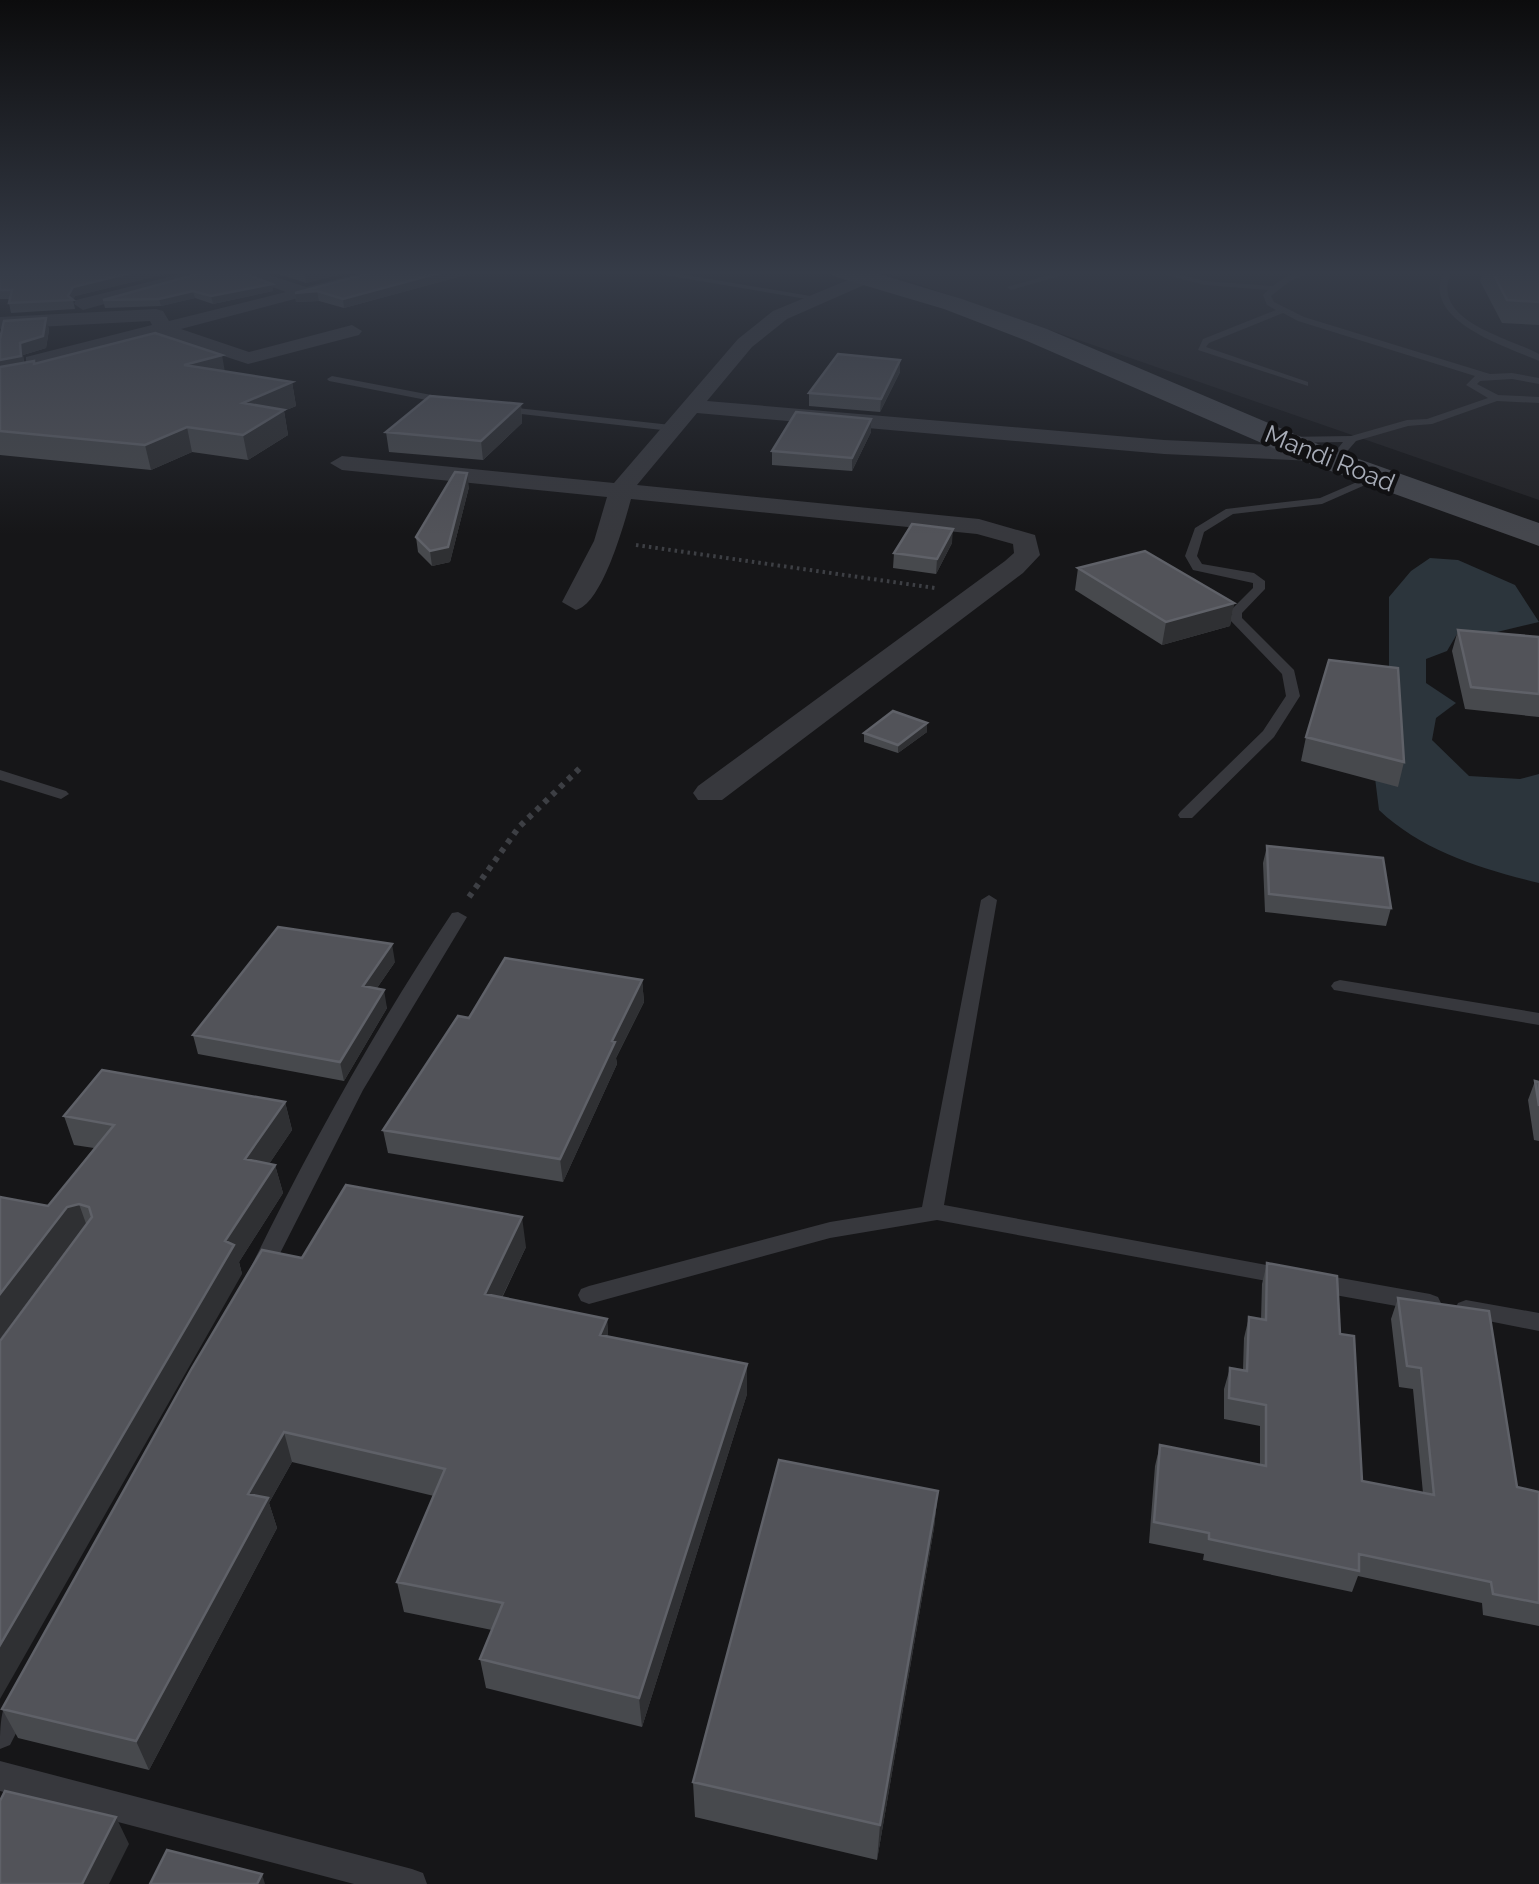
<svg xmlns="http://www.w3.org/2000/svg" width="1539" height="1884" viewBox="0 0 1539 1884" font-family="Raleway,sans-serif">
<style>
.built{fill:#222225}
.water{fill:#2c353c}
.lines{fill:none;stroke-linecap:round;stroke-linejoin:round}
.path-far1{stroke:#3d3f44;stroke-width:4;stroke-dasharray:2.5 4;stroke-linecap:butt}
.path{stroke:#3d3f44;stroke-width:6;stroke-dasharray:5 6;stroke-linecap:butt}
.lane{fill:#37383d;fill-rule:evenodd}
.street{fill:#37383d;fill-rule:evenodd}
.secondary{fill:#45474d;fill-rule:evenodd}
.wall{fill:#47494d}
.shaded-wall{fill:#2f3033}
.building{fill:#525359;stroke:#5f6168;stroke-width:2.5}
.labels{text-anchor:middle;dominant-baseline:central;stroke-width:9;stroke-linejoin:round;paint-order:stroke}
.far-street-label{font-size:25px;fill:#a8adb8;stroke:#111113}
</style>
<rect width="100%" height="100%" fill="#161618"/>
<path class="built" d="M880,271h659v229z"/>
<path class="water" d="M1430,558l28,2 57,25 24,37 -42,10 -40,2 -10,17 -21,8v24l30,20 -20,15 -4,22 37,36 51,3 19,-5v109c-57,-14 -117,-32 -160,-73l-4,-32 14,-107v-74l22,-26z"/>
<g class="lines">
<path class="path-far1" d="M636,545l299,43"/>
<path class="path" d="M469,897l50,-70 62,-60"/>
<path class="lane" d="M641,271h22l159,27 -4,3z
M1062,271h15l-66,19 -4,-3z
M1151,271h15l39,10 68,5c13,-11 25,-15 42,-15l-25,10 -19,15 3,6 30,15 186,57 22,-1 27,5v6l-27,-5 -32,2 -3,3 21,11 41,2v6l-42,-2 -65,23 -24,2 -52,15 -19,22h-8l-1,-2 15,-19 -60,1 -5,-3 5,-3 68,-1 56,-16 20,-1 61,-21 -22,-13 9,-9 -177,-55 -15,-8 -74,30 -3,4 102,35v4l-110,-36 5,-11 73,-29 -9,-5 -4,-10 5,-5 -63,-5z
M1444,271h8c-25,50 59,67 87,83v7c-31,-14 -120,-40 -95,-90z
M332,376l115,22 5,3 -5,3 -118,-23 -2,-2z
M498,406l173,19 5,3 -5,3 -177,-20v-4z
M1371,476l10,2 -59,26 -89,10 -29,18 -7,24 5,8 52,9 11,8v8l-23,24v5l52,52 6,26 -26,41 -82,81h-12l-2,-3 2,-3 83,-81 23,-35 -4,-22 -53,-55v-7l24,-24v-5l-60,-13 -8,-14 10,-28 31,-19 94,-11z
M0,770l66,21 3,3 -8,5 -61,-19z
M989,895l8,5 -53,305 344,64 8,2 3,6 -3,6 -8,2 -351,-65 -107,18 -241,66 -8,-3 -3,-6 3,-6 8,-3 241,-64 92,-15 59,-307z
M458,912l9,5 -104,173 -94,185 -8,2 -8,-2 -3,-6c60,-123 126,-242 202,-356z
M1340,980l199,33v12l-205,-35 -3,-4 3,-4z
M1318,1274l112,20 8,3 3,6 -3,6 -8,3 -112,-20 -8,-3 -3,-6 3,-6z
M1466,1300l73,13v18l-81,-16 -3,-6 3,-6z
M18,1688l10,4 4,10 -22,43 -10,4c0,-22 0,-51 18,-61z
M0,1761l412,108 11,4 4,11h-73l-354,-93z"/>
<path class="street" d="M193,271h31l-141,39 -9,-6 2,-4z
M229,271h28l49,16 63,-16h31l-219,58 68,23 103,-27 10,6 -3,4 -111,29 -88,-29 -127,32 -7,-2v-8l126,-32 -2,-4 -150,8v-12l156,-8 7,2 6,10 117,-29z
M865,273l9,5 -3,4 -84,37 -35,28 -45,54 457,39 150,7 11,7 -11,7 -150,-7 -467,-41 -60,72 342,34 56,16 5,20 -17,18 -301,227h-24l-5,-7 5,-7 307,-225 9,-8 -1,-9 -36,-10 -346,-35c-7,26 -29,105 -55,111l-14,-8 32,-61 13,-44 -265,-27 -12,-7 12,-7 272,27 124,-144 35,-28z"/>
<path class="secondary" d="M830,271h39l93,28 85,30 278,118 214,76v23l-236,-85 -276,-120 -83,-32 -111,-33z"/>
</g>
<path class="wall" d="M0,271h177l-102,25 -2,4 2,9 -64,4 -2,-10 1,-4h-10z
M208,271l64,13 1,7 -60,13 -18,-6 -34,8 -56,2 -2,-8z
M270,271h83l-47,12z
M378,271h102l-136,37 -25,-7 -23,1 -1,-9z
M1483,271h56v54l-37,-2 -22,-42z
M46,318l3,12 -3,18 -23,7 1,8 10,-2 1,3 190,8 67,10 4,24 -12,5 4,24 -40,25 -56,-8 -41,18 -151,-15v-116z
M900,360v12l-20,40 -71,-6v-13z
M521,404l1,19 -39,37 -94,-8 -3,-20z
M871,419v13l-19,39 -80,-6v-14z
M469,487l-19,75 -18,4 -14,-14 -2,-15z
M952,543l-16,31 -43,-6 1,-15z
M1078,568l156,35 -4,23 -68,19 -87,-55z
M1458,630l81,7v80l-74,-8 -13,-58z
M927,732l-29,21 -34,-11v-9z
M1306,737l98,25 -6,25 -97,-26z
M1267,846l124,62 -5,18 -121,-14 -2,-49z
M395,962l-18,26 10,20 -43,73 -146,-27 -5,-19z
M642,980l2,22 -28,56 1,6 -54,118 -175,-29 -5,-23 86,-112z
M1535,1081l4,1v59l-5,-1 -6,-40z
M285,1102l7,28 -23,34 6,1 8,28 -44,69 3,12 -162,-39 -3,1 -77,103v-142l48,9 46,-58 -20,-3 -10,-29z
M526,1247l-24,51 105,21 1,17 139,28v30l-105,333 -156,-39 -6,-29 12,-29 -88,-18 -7,-30 37,-86 -142,-34 -23,41 8,25 -128,242 -131,-32 -16,-29 300,-451z
M1267,1263l73,71 22,147 61,12 -10,-104 -14,-2 -8,-68 7,-21 119,189 22,5v134l-56,-11 -1,-12 -124,-27 -6,16 -149,-32 1,-6 -55,-11 6,-77 5,-21 100,20v-39l-36,-7v-30l6,-21 13,2 1,-32 5,-21 12,3 1,-36z
M938,1491l-4,37 -57,332 -182,-43 -2,-35z"/>
<path class="shaded-wall" d="M138,271h39l-102,25 -2,4 -5,-4 5,-9z
M315,271h38l-47,12 -1,-9z
M446,271h34l-136,37 -1,-9z
M272,284l1,7 -60,13 -2,-8z
M193,291l2,7 -34,8 -2,-7z
M317,291l2,10 -23,1 -1,-9z
M46,318l3,12 -3,18 -23,7 1,13 -24,4v-12z
M222,355l4,23 -42,-13z
M900,360v12l-20,40 1,-13z
M292,382l4,24 -12,5 4,24 -40,25 -5,-25v-32z
M521,404l1,19 -39,37 -2,-19z
M871,419v13l-19,39v-13z
M187,427l5,25 -41,18 -6,-25z
M467,473l2,14 -19,75 -18,4 -2,-15z
M953,529l-1,14 -16,31 1,-15z
M1234,603l-4,23 -68,19 4,-23z
M927,723v9l-29,21v-8z
M392,944l3,18 -29,42 -3,-18z
M642,980l2,22 -28,56 1,6 -54,118 -3,-23 52,-118z
M384,990l3,18 -43,73 -4,-19z
M285,1102l7,28 -39,58 -8,-29z
M275,1165l8,28 -44,69 3,12 -242,425v-54l225,-404z
M79,1204l10,28 -12,4 -77,103v-45l67,-87z
M522,1217l4,30 -37,77 -4,-30z
M607,1319l2,31 -9,-15z
M747,1364v30l-105,333 -3,-29z
M284,1432l8,30 -23,41 8,25 -128,242 -13,-29 112,-247z
M938,1491l-4,37 -57,332 3,-35z
M116,1817l13,27 -20,40h-27z
M262,1874l3,10h-8z"/>
<path class="building" d="M0,271h138l-65,16 -5,9 5,4 -64,3 3,-13h-12z
M208,271h30l34,13 -61,12 -18,-5 -34,8 -56,1z
M378,271h68l-103,28 -26,-8 -22,2z
M1492,271h47v31l-32,-2z
M46,318l-3,18 -23,7 1,13 -21,4v-21l4,-18z
M155,333l67,22 -38,10 108,17 -49,21 41,7 -41,25 -56,-8 -42,18 -145,-14v-64l34,-6v3z
M838,354l62,6 -19,39 -72,-6z
M430,396l91,8 -40,37 -95,-9z
M796,412l75,7 -19,39 -80,-7z
M455,472l12,1 -19,74 -18,4 -14,-14z
M912,524l41,5 -16,30 -43,-6z
M1145,551l89,52 -68,19 -88,-54z
M1458,630l81,7v57l-68,-7z
M1329,660l69,8 6,94 -98,-25z
M893,711l34,12 -29,22 -34,-12z
M1267,846l116,12 8,50 -122,-14z
M278,927l114,17 -29,42 21,4 -44,72 -147,-27z
M505,958l137,22 -30,61 3,1 -55,117 -177,-29 75,-114 11,2z
M102,1070l183,32 -40,57 30,6 -50,76 9,4 -234,400v-304l92,-124 -3,-10 -10,-3 -12,3 -67,87v-97l48,9 66,-81 -50,-9z
M1535,1081l4,1v24z
M346,1185l176,32 -37,77 122,25 -7,16 147,29 -108,334 -159,-39 23,-56 -106,-21 48,-113 -161,-37 -36,62 20,4 -132,243 -134,-32 190,-341 70,-118 40,8z
M1267,1263l70,13 3,58 14,2 8,145 72,14 -13,-127 -14,-2 -9,-68 91,13 28,176 22,5v111l-46,-9 -2,-12 -132,-28v17l-150,-32v-6l-55,-11 6,-77 106,21v-61l-37,-7 1,-30 17,3 2,-54 17,3z
M779,1460l159,31 -58,334 -187,-43z
M5,1791l111,26 -34,67h-82v-83z
M167,1850l95,24 -5,10h-107z"/>
<linearGradient id="sky" x2="0" y2="1"><stop stop-color="#0c0c0d"/><stop offset="0.51" stop-color="#363c48"/><stop offset="1" stop-color="#363c48" stop-opacity="0"/></linearGradient>
<rect width="1539" height="535" fill="url(#sky)"/>
<g class="labels">
<g class="far-street-label">
<text transform="translate(1330 458) rotate(22)">Mandi Road</text>
</g>
</g>
</svg>
